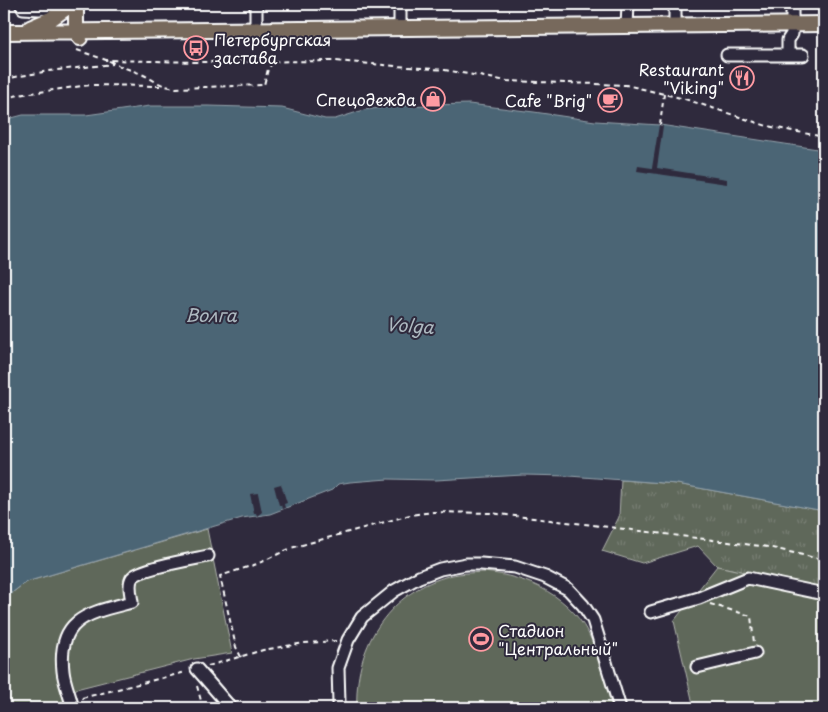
<svg xmlns="http://www.w3.org/2000/svg" width="828" height="712" viewBox="0 0 828 712" font-family="'Playpen Sans',sans-serif">
<style>
.grass{fill:url(#grass-tufts);stroke:#afb3ac}
.green{fill:#5f675a;stroke:#afb3ac}
.water{fill:#4c6575;stroke:#94a3ac}
.pier{fill:#2f2a3d}
.lines{fill:none;stroke-linecap:round;stroke-linejoin:round}
.minor-casing{stroke:#fff;stroke-width:15}
.major-casing{stroke:#fff;stroke-width:18}
.path{stroke:#fff;stroke-width:2;stroke-dasharray:5 4;stroke-linecap:butt}
.minor{stroke:#2f2a3d;stroke-width:11}
.major{stroke:#77695c;stroke-width:14}
.labels{text-anchor:middle;dominant-baseline:central;stroke-width:4;stroke-linejoin:round;paint-order:stroke}
.poi-label{font-size:16px;fill:#fff;stroke:#2f2a3d;text-anchor:end}
.water-label{font-size:18px;font-style:italic;fill:#aebac1;stroke:#2f2a3d}
</style>
<defs>
<pattern id="grass-tufts" width="24" height="20" patternUnits="userSpaceOnUse" patternTransform="scale(1.25)"><rect width="24" height="20" fill="#5f675a"/><path d="M3 7l-1-3M5 7V3M7 7l1-3M15 17l-1-3M17 17v-4M19 17l1-3" fill="none" stroke="#777e73"/></pattern>
</defs>
<rect width="100%" height="100%" fill="#2f2a3d"/>
<filter id="ink" filterUnits="userSpaceOnUse"><feTurbulence type="fractalNoise" baseFrequency=".02" numOctaves="2"/><feDisplacementMap in="SourceGraphic" scale="10" xChannelSelector="R" yChannelSelector="G"/><feConvolveMatrix kernelMatrix="1 2 1 2 8 2 1 2 1" color-interpolation-filters="sRGB"/></filter>
<g filter="url(#ink)">
<path class="grass" d="M621,480l56,4 147,27v78l-107,-23 -19,-20 -56,17 -40,-12 17,-34z"/>
<path class="green" d="M207,529l25,124 -38,6 -118,30 -11,12 -25,7h-29l-7,-27v-82l22,-17z
M717,566l107,23v119h-130l-20,-87z
M483,572c46,4 90,25 109,69 9,20 14,46 20,67h-255c-3,-59 29,-113 88,-131 13,-4 25,-4 38,-5z"/>
<path class="water" d="M469,104l65,8 61,9 65,4 164,25v361l-147,-27 -108,-8 -46,-1 -87,5 -48,-1 -38,3 -12,2 -6,6 -62,24 -28,4 -216,64 -22,17v-479l19,-5h63l64,-9h58l74,2 43,11h10l29,-9 31,-4z"/>
<path class="pier" d="M659,125l4,1 -6,42 70,11v5l-90,-13 1,-5 14,2z
M281,484l6,19 -3,1 1,4 -3,1 -1,-4h-2l-5,-19z
M258,493l4,19 -5,4 -1,-3h-2l-4,-19z"/>
<g class="lines">
<g class="minor-casing">
<path id="minor" d="M21,4l2,4 16,1 31,-3
M400,4v24
M675,4v22
M627,26l1,-22
M256,29v-25
M727,55h76
M788,55v-15l4,-6v-30
M651,612l48,-14 49,-20 76,16
M697,667l58,-14
M197,669l34,39
M69,708l3,-3c-3,-12 -8,-23 -9,-34 -6,-54 27,-58 69,-69 -1,-7 -4,-18 0,-24 7,-10 62,-19 76,-22
M340,708l-1,-5 -1,-35 10,-28 14,-23 32,-26 25,-14 21,-8 26,-5h15l34,3 30,10 23,12 15,16 10,15 27,88"/>
</g>
<g class="major-casing">
<path id="major" d="M76,4v27l4,7
M30,28l21,-9 21,-15
M4,32l820,-8"/>
</g>
<path class="path" d="M77,50l29,10 91,2 139,-1 109,9 62,11 119,4 59,14 82,27 57,11
M109,61c10,5 19,8 30,12 15,6 19,13 37,15l88,-3 4,-16 5,-7
M4,79l45,-8 64,-7
M4,98l20,-4 66,-9 70,1
M660,125l4,-31
M710,604l41,12 3,27
M241,657l-5,-10 -16,-71 37,-12 34,-16 119,-33 23,-3 57,1 111,13 167,21 56,13
M208,666l55,-16 41,-7 33,-2
M197,686l6,22
M82,698l104,-26"/>
<use href="#minor" class="minor"/>
<use href="#major" class="major"/>
</g>
</g>
<defs>
<g id="bus-ring" transform="scale(1.25)"><circle r="9.5" fill="#2f2a3d" stroke="#ff9aa2" stroke-width="1.5"/><path d="M-5-6H5V4H4V6H2V4H-2V6H-4V4H-5ZM-3.5-4V0h7V-4ZM-3.5 1.2v1.5H-2V1.2ZM2 1.2v1.5H3.5V1.2Z" fill="#ff9aa2"/></g>
<g id="restaurant-ring" transform="scale(1.25)"><circle r="9.5" fill="#2f2a3d" stroke="#ff9aa2" stroke-width="1.5"/><path d="M-5-6h1v4h1v-4h1v4h1v-4h1v5L-1.5 .5V6h-2V.5L-5-1ZM5-6V6H3V1.5H1.5Q1.5-4 5-6Z" fill="#ff9aa2"/></g>
<g id="shop-ring" transform="scale(1.25)"><circle r="9.5" fill="#2f2a3d" stroke="#ff9aa2" stroke-width="1.5"/><path d="M-5-2.5h2.3a2.7 3.5 0 0 1 5.4 0H5L5.5 6h-11ZM-1.5-2.5h3a1.5 2.3 0 0 0-3 0Z" fill="#ff9aa2"/></g>
<g id="cafe-ring" transform="scale(1.25)"><circle r="9.5" fill="#2f2a3d" stroke="#ff9aa2" stroke-width="1.5"/><path d="M-5.5-4.5H6V0H3Q3 3.5 0 3.5H-2.5Q-5.5 3.5-5.5 0ZM3-3.2v2h1.7v-2ZM-6 4.5H4V6H-6Z" fill="#ff9aa2"/></g>
<g id="stadium-ring" transform="scale(1.25)"><circle r="9.5" fill="#2f2a3d" stroke="#ff9aa2" stroke-width="1.5"/><path d="M0-5a6.5 5 0 1 0 0 10a6.5 5 0 1 0 0-10ZM-3.5-1.8h7v3.6h-7Z" fill="#ff9aa2"/></g>
</defs>
<g fill-rule="evenodd">
<use href="#bus-ring" x="196" y="48"/>
<use href="#restaurant-ring" x="742" y="78"/>
<use href="#shop-ring" x="433" y="99"/>
<use href="#cafe-ring" x="610" y="100"/>
<use href="#stadium-ring" x="481" y="639"/>
</g>
<g class="labels">
<g class="poi-label">
<text x="214" y="39" text-anchor="start">Петербургская<tspan x="214" dy="18">застава</tspan></text>
<text x="724" y="69">Restaurant<tspan x="724" dy="18">"Viking"</tspan></text>
<text x="416" y="99">Спецодежда</text>
<text x="592" y="100">Cafe "Brig"</text>
<text x="498" y="630" text-anchor="start">Стадион<tspan x="498" dy="18">"Центральный"</tspan></text>
</g>
<g class="water-label">
<text x="211" y="314">Волга</text>
<text transform="translate(410 325) rotate(4)">Volga</text>
</g>
</g>
<rect width="828" height="712" fill="none" stroke="#2f2a3d" stroke-width="20"/>
<rect x="10" y="10" width="808" height="692" fill="none" stroke="#fff" stroke-width="2" filter="url(#ink)"/>
</svg>
